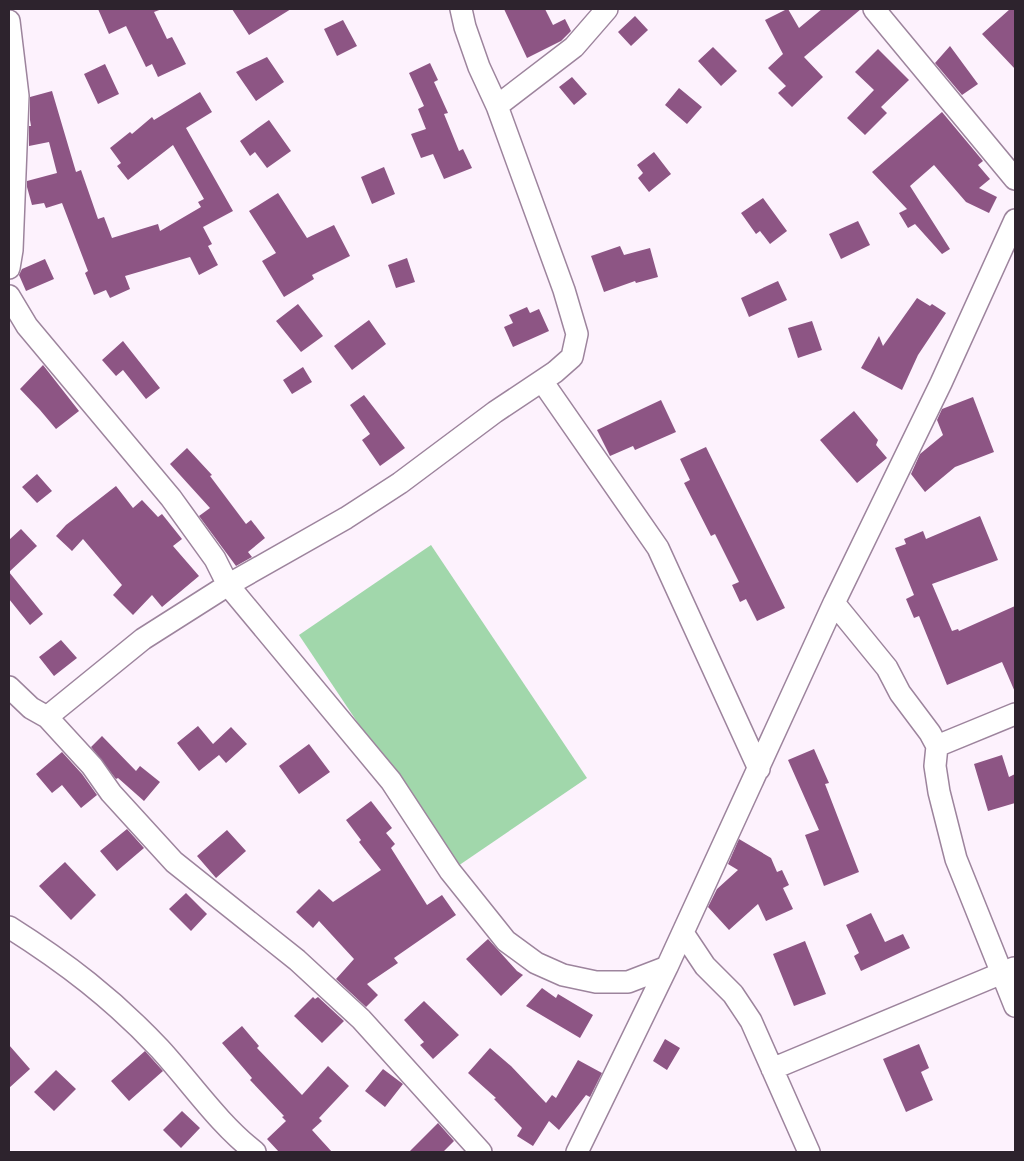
<svg xmlns="http://www.w3.org/2000/svg" width="1024" height="1161" viewBox="0 0 1024 1161" font-family="'Nunito Sans',sans-serif">
<style>
.green{fill:#a1d7ab}
.building{fill:#8d5584}
.lines{fill:none;stroke-linecap:round;stroke-linejoin:round}
.minor-casing{stroke:#9d849d;stroke-width:24}
.minor{stroke:#fff;stroke-width:21}
</style>
<rect width="100%" height="100%" fill="#fdf2fd"/>
<path class="green" d="M431,545l156,233 -132,90 -156,-233z"/>
<path class="building" d="M98,9h64l-8,3 13,27 5,-2 14,27 -28,13 -6,-13 -6,3 -20,-41 -17,8z
M232,9h59l-42,26z
M504,9h41l8,16 12,-6 6,12 -10,10 -34,17z
M787,9h1l11,19 23,-19h39l-57,48 19,20 -31,30 -14,-14 8,-7 -18,-18 15,-14 -18,-34z
M1010,9h5v60l-33,-35z
M635,16l13,14 -17,16 -13,-14z
M343,20l14,26 -20,10 -13,-27z
M950,46l28,38 -16,11 -27,-32z
M713,47l24,24 -16,15 -23,-25z
M878,49l31,31 -28,27 6,6 -22,22 -18,-17 27,-28 -19,-18z
M267,57l17,25 -28,19 -20,-29z
M430,63l8,17 -4,2 14,31 -4,1 15,37 4,-2 9,19 -28,11 -11,-25 -12,4 -10,-24 15,-5 -8,-20 6,-3 -15,-33z
M105,64l14,30 -21,10 -14,-30z
M572,77l15,17 -13,11 -15,-18z
M679,88l23,19 -15,17 -22,-19z
M52,91l24,81 5,-2 17,49 6,-2 8,21 46,-14 2,7 41,-24 -3,-5 6,-3 -31,-54 -45,35 -11,-14 4,-3 -11,-15 20,-16 2,2 20,-17 2,3 46,-28 12,20 -26,16 47,83 -30,16 9,17 -4,2 10,19 -19,10 -9,-18 -65,19 5,13 -20,9 -4,-8 -12,5 -9,-22 3,-2 -26,-68 -16,5 -2,-5 -12,2 -5,-18v-6l30,-8 -8,-31 -20,4v-20h2l-1,-6v-23z
M942,112l41,49 -5,4 12,14 -11,9 18,9 -8,16 -23,-11 -32,-37 -24,21 40,63 -8,5 -27,-30 -7,4 -9,-15 8,-4 -35,-37z
M269,120l22,31 -24,17 -12,-16 -5,4 -10,-15z
M654,152l17,22 -22,18 -11,-14 5,-5 -6,-8z
M384,167l11,27 -23,10 -11,-27z
M278,193l29,45 27,-13 16,31 -38,19 2,4 -30,18 -22,-36 14,-8 -27,-42z
M763,198l24,33 -17,13 -10,-13 -4,3 -15,-21z
M858,221l12,24 -29,14 -12,-25z
M620,246l4,9 26,-7 8,29 -22,6 -1,-2 -31,11 -13,-36z
M407,258l8,24 -19,6 -8,-23z
M45,259l9,20 -28,12 -7,-16 3,-6z
M778,281l9,19 -38,17 -8,-19z
M917,298l13,8 2,-2 14,9 -28,42 -16,35 -41,-22 18,-32 4,10z
M298,304l25,32 -22,16 -25,-31z
M527,307l3,6 9,-4 10,22 -36,16 -9,-20 9,-4 -4,-8z
M369,320l17,24 -34,26 -18,-24z
M812,321l10,29 -24,8 -10,-30z
M123,341l37,47 -14,11 -23,-29 -7,6 -14,-16z
M43,365l36,46 -23,18 -16,-19 -20,-21z
M303,367l9,15 -20,12 -9,-14z
M364,395l41,53 -25,18 -18,-26 8,-6 -20,-29z
M973,397l21,55 -39,15 -30,25 -14,-18 9,-20 23,-19 -6,-15 5,-11z
M661,400l15,32 -41,18 -2,-4 -23,10 -13,-26z
M854,411l24,29 -2,5 11,13 -30,25 -37,-43z
M706,447l79,161 -28,13 -11,-22 -6,3 -8,-17 7,-3 -24,-48 -4,2 -27,-53 6,-3 -10,-21z
M187,448l25,27 -2,1 36,48 5,-4 14,18 -17,14 4,5 -16,9 -37,-50 11,-8 -40,-44z
M37,474l15,17 -15,12 -15,-16z
M116,486l17,22 9,-8 16,17 4,-3 20,25 -9,7 26,30 -37,31 -10,-12 -19,20 -20,-20 9,-10 -39,-46 -11,12 -16,-15 10,-11z
M980,516l18,44 -66,24 20,47 6,-2 1,2 56,-25v86l-13,-30 -55,23 -28,-69 -5,2 -8,-19 8,-4 -19,-47 11,-4 -2,-5 19,-8 3,8z
M21,529l16,17 -28,26v-32z
M9,572l34,42 -13,11 -21,-26z
M61,640l16,18 -23,18 -15,-19z
M198,726l15,18 18,-17 16,17 -21,19 -7,-8 -20,16 -22,-28z
M102,736l34,35 4,-5 20,16 -16,19 -26,-23 -2,1 -25,-32z
M309,744l21,28 -31,22 -20,-28z
M814,749l15,34 -4,1 34,88 -35,14 -19,-51 14,-5 -31,-70z
M62,752l20,22 15,21 -16,13 -19,-23 -10,8 -16,-19z
M1002,755l7,22 6,-3v29l-27,8 -14,-47z
M371,801l21,27 -6,5 9,11 -4,4 36,57 15,-10 14,20 -62,43 4,5 -31,21 11,11 -12,12 -30,-28 18,-20 -35,-38 -6,7 -17,-16 23,-23 14,13 48,-32 -22,-28 2,-2 -15,-20z
M127,829l17,19 -27,23 -17,-20z
M227,830l19,21 -30,27 -19,-22z
M739,839l32,19 6,14 5,-2 7,15 -6,3 10,21 -27,12 -8,-17 -29,26 -21,-23 9,-18 21,-19 -10,-6z
M65,862l31,33 -25,25 -32,-34z
M186,893l21,21 -16,17 -22,-22z
M871,913l14,29 18,-8 7,14 -49,23 -7,-15 5,-3 -13,-28z
M488,939l29,32 6,4 -22,21 -35,-37z
M805,941l21,53 -32,12 -21,-52z
M542,988l14,10 2,-4 35,21 -13,23 -54,-32z
M313,997l2,2 3,-2 26,24 -22,22 -28,-27z
M424,1001l35,34 -26,24 -13,-14 4,-3 -20,-22z
M242,1026l17,20 -2,2 45,47 26,-29 21,20 -30,32 3,3 -10,9 20,22h-53l-12,-13 19,-18 -4,-4 2,-1 -34,-36 2,-2 -30,-35z
M665,1039l15,9 -13,22 -14,-9z
M919,1044l10,24 -8,4 12,28 -27,12 -23,-53z
M9,1045l21,24 -21,19z
M490,1048l21,18 35,37 6,-8 4,3 22,-38 24,13 -12,24 -4,-2 -27,35 -10,-9 -16,25 -16,-10 5,-8 -28,-29 2,-1 -28,-25z
M145,1051l18,20 -34,30 -18,-20z
M383,1069l20,15 -18,23 -20,-16z
M56,1070l20,19 -22,22 -20,-19z
M182,1111l18,17 -19,20 -18,-18z
M438,1123l16,18 -11,11h-34z"/>
<g class="lines">
<g class="minor-casing">
<path id="minor" d="M874,9l141,170
M9,21l9,75 -6,154 -3,18
M497,106l77,-59 33,-38
M9,296l18,30 144,172 44,61 13,26 163,196 59,90 56,70 30,22 27,12 33,7h32l39,-15
M542,381l116,167 101,221
M834,603l53,65 13,25 30,40 7,13 -2,20 4,26 17,67 59,147
M9,687l22,21 16,9 45,49 19,27 63,69 123,98 64,59 120,133
M47,717l96,-78 85,-54 118,-67 54,-35 95,-71 60,-40 17,-15 5,-23 -13,-44 -67,-184 -18,-39 -14,-40 -4,-18
M937,746l78,-32
M9,927c57,36 104,72 151,122 32,35 58,74 95,103
M683,933l22,33 28,28 18,27 58,131
M772,1069l242,-101
M577,1152l90,-185 167,-364 107,-220 74,-163"/>
</g>
<use href="#minor" class="minor"/>
</g>
<rect width="1024" height="1161" fill="none" stroke="#2d232d" stroke-width="20"/>
</svg>
